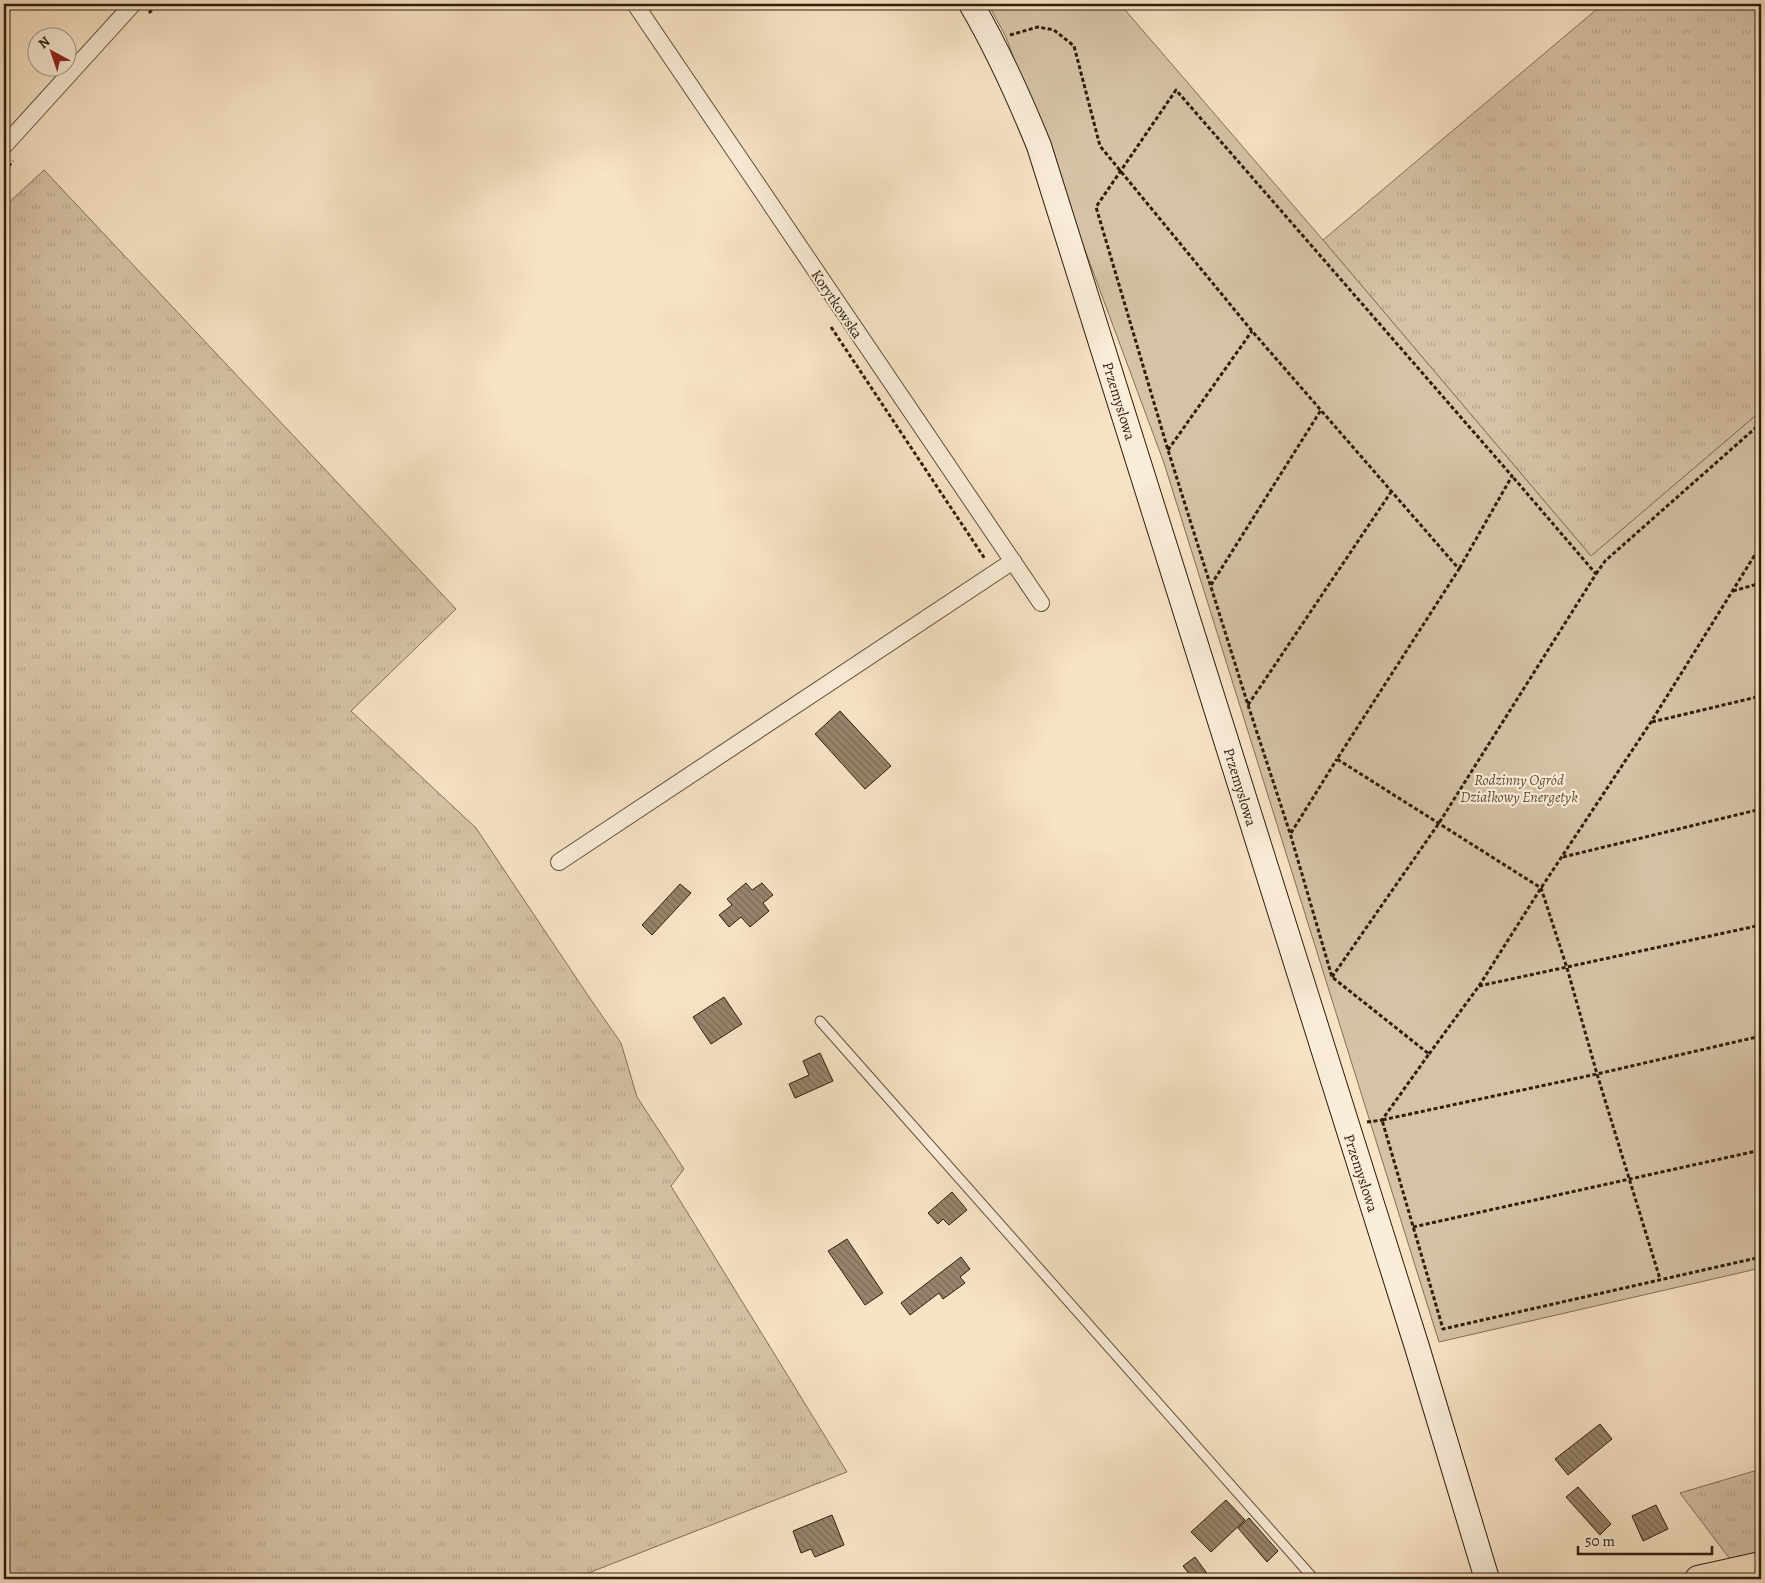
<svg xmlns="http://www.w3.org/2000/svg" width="1765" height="1583" viewBox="0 0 1765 1583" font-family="Alegreya,serif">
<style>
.grass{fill:url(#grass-tufts);stroke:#827059}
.garden{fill:#d6c2a6;stroke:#827059}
.building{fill:url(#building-back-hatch);stroke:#2f1e0c}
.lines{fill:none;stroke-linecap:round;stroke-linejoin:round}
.lane-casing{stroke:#614f3a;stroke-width:11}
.street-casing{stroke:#614f3a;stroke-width:18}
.secondary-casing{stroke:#2f1e0c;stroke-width:26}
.primary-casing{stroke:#2f1e0c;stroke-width:28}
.path{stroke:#2f1e0c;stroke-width:3;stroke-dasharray:4 2.5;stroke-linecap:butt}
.lane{stroke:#faedd9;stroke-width:9}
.street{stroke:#faedd9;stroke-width:16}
.secondary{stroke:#faedd9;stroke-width:24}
.primary{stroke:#f8e3c5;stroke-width:26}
.labels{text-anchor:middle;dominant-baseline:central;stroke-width:4.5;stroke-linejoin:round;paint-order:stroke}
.street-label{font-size:15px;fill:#2f1e0c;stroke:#faedd9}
.park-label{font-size:15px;font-style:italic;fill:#614f3a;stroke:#faedd9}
</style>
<defs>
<pattern id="grass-tufts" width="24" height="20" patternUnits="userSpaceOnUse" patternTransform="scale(1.25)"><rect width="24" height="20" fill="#d6c2a6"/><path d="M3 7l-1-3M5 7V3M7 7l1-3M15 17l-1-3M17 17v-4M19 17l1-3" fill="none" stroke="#b8a68e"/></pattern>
<pattern id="building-back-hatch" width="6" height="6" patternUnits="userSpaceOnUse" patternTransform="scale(1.25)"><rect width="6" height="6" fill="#98846c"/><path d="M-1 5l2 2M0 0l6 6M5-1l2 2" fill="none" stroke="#7c6b57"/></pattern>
</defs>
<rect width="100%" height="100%" fill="#f8e3c5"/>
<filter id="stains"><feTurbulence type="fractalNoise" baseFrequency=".004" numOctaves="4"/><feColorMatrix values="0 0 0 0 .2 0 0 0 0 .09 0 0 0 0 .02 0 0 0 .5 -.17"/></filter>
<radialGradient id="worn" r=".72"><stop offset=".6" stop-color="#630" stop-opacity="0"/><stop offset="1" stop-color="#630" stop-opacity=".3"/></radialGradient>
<path class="grass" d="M1603,4h158v407l-170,145 -268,-316z
M44,170l412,439 -105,102 125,117 113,169 32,46 16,54 47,72 -13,17 176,286 -274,107h-569v-1372z
M1761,1469v92l-25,6 -56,-74z"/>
<path class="garden" d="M988,4h132l203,236 268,316 170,-145v857l-322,74 -275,-879 -158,-426z"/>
<path class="building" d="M840,711l51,55 -26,23 -50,-55z
M746,883l6,7 10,-7 11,12 -10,8 6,8 -19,16 -9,-10 -12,10 -10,-12 13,-10 -5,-6z
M680,884l11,9 -39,42 -10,-10z
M724,997l18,27 -31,20 -18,-27z
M820,1053l13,28 -38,17 -6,-14 20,-9 -6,-14z
M952,1192l15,18 -18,15 -6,-6 -5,5 -10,-11z
M847,1239l36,54 -18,12 -37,-54z
M961,1257l9,12 -10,8 5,6 -22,16 -4,-6 -29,22 -9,-12z
M1600,1424l12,15 -44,36 -13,-16z
M1578,1487l33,37 -11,11 -34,-38z
M1226,1500l19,20 -34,32 -20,-20z
M1656,1505l12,24 -25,12 -11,-25z
M832,1515l12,30 -29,12 -4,-8 -10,4 -8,-22z
M1249,1518l29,33 -11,11 -29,-34z
M1195,1557l16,22h-18l-10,-13z"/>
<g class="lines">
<g class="lane-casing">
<path id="lane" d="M820,1021l494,558"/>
</g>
<g class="street-casing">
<path id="street" d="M635,4l406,599
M4,146l129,-142
M559,862l454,-301"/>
</g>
<g class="secondary-casing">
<path id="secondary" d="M971,4c27,46 48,93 68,142l378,1201 70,232"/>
</g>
<g class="primary-casing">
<path id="primary" d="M1698,1579l63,-14"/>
</g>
<path class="path" d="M149,13l8,-9
M1010,35l28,-8 16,3 20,16 26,100 152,185 207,238 -122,190 204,129 26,80 30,106 63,205
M4,171l9,-10
M831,327l154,232
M1168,450l84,-119
M1596,574l9,-13 156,-138
M1211,585l110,-175
M1733,591l28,-8
M1248,705l143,-213
M1652,722l109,-26
M1291,833l46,-74
M1563,857l198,-48
M1332,977l107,-154 157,-249 -84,-98
M1479,986l282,-61
M1761,1036l-164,38 -215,46 61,209 318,-72
M1429,1054l50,-68 62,-98 110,-166 110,-177
M1367,1122l15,-2 47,-66 -97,-77 -42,-144 -42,-128 -80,-255 -72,-243 80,-117 336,386 -53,93
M1413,1227l348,-77"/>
<use href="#lane" class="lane"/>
<use href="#street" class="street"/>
<use href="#secondary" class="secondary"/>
<use href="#primary" class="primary"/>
</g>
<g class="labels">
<g class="street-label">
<text transform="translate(837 304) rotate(56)">Korytkowska</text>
<text transform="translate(1119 401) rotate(73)">Przemysłowa</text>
<text transform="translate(1240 787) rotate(73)">Przemysłowa</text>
<text transform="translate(1361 1173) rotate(72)">Przemysłowa</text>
</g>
<g class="park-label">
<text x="1519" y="780">Rodzinny Ogród<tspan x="1519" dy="17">Działkowy Energetyk</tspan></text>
</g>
</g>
<rect width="1765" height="1583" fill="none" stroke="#f8e3c5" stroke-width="20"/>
<rect x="5" y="5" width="1755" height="1573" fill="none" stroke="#2f1e0c" stroke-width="2.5"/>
<rect x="10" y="10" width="1745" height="1563" fill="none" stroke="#2f1e0c"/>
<g transform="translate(52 52) rotate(320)"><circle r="24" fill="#faedd9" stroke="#a99a87"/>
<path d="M0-4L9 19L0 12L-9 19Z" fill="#8f2418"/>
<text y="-8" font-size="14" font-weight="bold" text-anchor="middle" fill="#2f1e0c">N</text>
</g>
<path d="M1578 1546v8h134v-8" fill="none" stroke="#2f1e0c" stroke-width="2.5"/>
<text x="1585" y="1546" font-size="15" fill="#2f1e0c" stroke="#faedd9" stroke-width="4" paint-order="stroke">50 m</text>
<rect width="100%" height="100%" filter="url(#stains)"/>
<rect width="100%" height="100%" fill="url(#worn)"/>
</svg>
